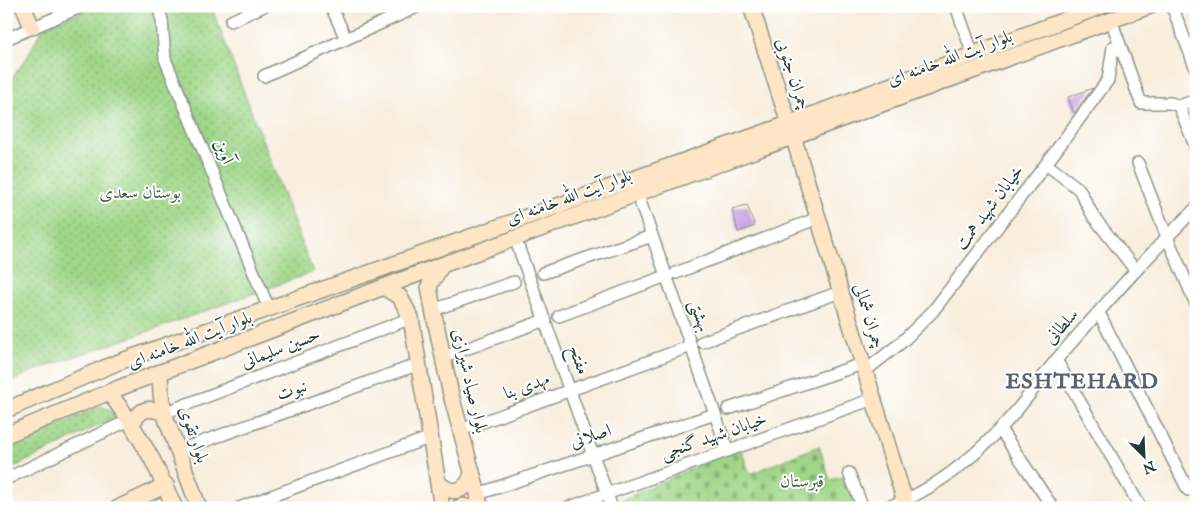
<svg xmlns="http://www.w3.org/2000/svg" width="1202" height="514" viewBox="0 0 1202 514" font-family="'IM FELL English',Amiri,serif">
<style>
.grass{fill:url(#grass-dots);stroke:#5f8a5e}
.cemetery{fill:url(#cemetery-stones);stroke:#5f8a5e}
.building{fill:#c9a7e5}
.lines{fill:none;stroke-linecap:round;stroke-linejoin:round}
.street-casing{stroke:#8c9688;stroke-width:14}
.secondary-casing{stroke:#8c9688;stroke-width:18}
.street{stroke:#fff;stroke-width:11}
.secondary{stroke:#fde5c5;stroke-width:15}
.labels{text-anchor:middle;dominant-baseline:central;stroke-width:4;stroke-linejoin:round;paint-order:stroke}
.street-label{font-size:18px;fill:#1f3d34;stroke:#fff}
.park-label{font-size:18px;fill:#3f6349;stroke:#fff}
.district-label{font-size:22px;font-weight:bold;letter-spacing:1px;fill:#5a6272;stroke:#fff}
</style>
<defs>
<pattern id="grass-dots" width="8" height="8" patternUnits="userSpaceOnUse" patternTransform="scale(1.25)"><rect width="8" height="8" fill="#9fd688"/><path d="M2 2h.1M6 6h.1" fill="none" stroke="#81af70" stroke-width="1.8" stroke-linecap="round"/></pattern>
<pattern id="cemetery-stones" width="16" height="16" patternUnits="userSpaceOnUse" patternTransform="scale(1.25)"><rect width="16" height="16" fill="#9fd688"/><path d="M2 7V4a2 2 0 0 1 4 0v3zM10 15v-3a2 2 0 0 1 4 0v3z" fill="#81af70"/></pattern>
</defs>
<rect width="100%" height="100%" fill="#fff"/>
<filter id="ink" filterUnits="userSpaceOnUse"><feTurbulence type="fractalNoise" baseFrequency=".02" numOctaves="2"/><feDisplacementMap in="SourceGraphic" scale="10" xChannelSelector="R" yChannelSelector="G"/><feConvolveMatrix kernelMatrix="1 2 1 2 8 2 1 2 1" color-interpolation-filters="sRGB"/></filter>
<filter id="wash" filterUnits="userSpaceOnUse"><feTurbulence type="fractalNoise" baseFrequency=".0096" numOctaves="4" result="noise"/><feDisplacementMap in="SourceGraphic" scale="20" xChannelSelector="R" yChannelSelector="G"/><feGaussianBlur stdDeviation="1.12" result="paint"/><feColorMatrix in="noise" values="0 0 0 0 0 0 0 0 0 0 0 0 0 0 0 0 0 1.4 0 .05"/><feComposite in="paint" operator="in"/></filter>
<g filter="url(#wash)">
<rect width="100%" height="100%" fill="#f8eedd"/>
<path class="grass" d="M95,6h116l102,266 -152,55 -128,44 -27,13v-298l21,-28 15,-30z
M101,406l8,3 7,8 -110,54v-23z"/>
<path class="cemetery" d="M819,446l11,34 14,-3 12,31h-235l-2,-7 121,-54 10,27z"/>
<g id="blocks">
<path class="building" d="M1093,88l-19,25 -6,-16z
M747,205l8,21 -17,6 -6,-23z"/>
</g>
</g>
<g filter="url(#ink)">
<use href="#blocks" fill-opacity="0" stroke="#8c9688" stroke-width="1"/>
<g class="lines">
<g class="street-casing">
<path id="street" d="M158,6l4,14 3,39 104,250
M331,6l15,33
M956,6l17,49
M1172,6l24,63
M1111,20l30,83h30l8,3 17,42
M231,21l33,-15
M6,39l77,-33
M264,76l155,-70
M1179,106l17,-6
M1138,163l29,74 29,67
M1046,164l33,25 14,27 43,55
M637,193l91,258
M515,238l97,270
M543,273l109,-37
M676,273l142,-55
M433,310l81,-28
M1099,313l89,177 8,-4
M559,316l107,-40
M702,342l138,-50
M444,357l101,-37
M1056,360l85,148
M865,371l37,-29 31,-31 113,-147 62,-84 5,-33
M728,409l134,-45
M164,413l247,-95
M1000,429l53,79
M461,430l230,-84
M177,451l242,-87
M849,473l14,35
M6,479l123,-59
M478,494l237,-80
M239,508l192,-71
M567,508l306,-109
M885,508c43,-14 84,-46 115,-79 21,-21 38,-47 57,-70 45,-51 90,-103 139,-151"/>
</g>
<g class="secondary-casing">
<path id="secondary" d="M23,6l9,21
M751,6l42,130 114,372
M442,265l-13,21 4,24 18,85 27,99 2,14
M383,287l17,10 11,21 31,190
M160,372l1,23 3,18 35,95
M109,392l20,28 23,39 23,49
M6,410l110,-47 672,-239 314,-118
M132,424c8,-15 16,-18 32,-11
M6,435l113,-47 312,-119 719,-263
M439,483c13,13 28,9 33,-10
M118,508l48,-23
M458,508l5,-2 10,2"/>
</g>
<use href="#street" class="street"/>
<use href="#secondary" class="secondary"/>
</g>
</g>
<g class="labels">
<g class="street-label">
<text transform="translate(950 59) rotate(-20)">بلوار آیت الله خامنه ای</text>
<text transform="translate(792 74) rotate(72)">چمران جنوبی</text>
<text transform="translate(223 152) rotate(67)">آوین</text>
<text transform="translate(569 198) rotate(-20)">بلوار آیت الله خامنه ای</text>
<text transform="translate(990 208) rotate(-53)">خیابان شهید همت</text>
<text transform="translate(699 316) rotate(71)">بهشتی</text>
<text transform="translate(868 316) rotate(73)">چمران شمالی</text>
<text transform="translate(1062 327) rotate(-48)">سلطانی</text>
<text transform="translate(190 341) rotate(-21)">بلوار آیت الله خامنه ای</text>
<text transform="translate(281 349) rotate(-21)">حسین سلیمانی</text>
<text transform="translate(578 360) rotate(70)">مفتح</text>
<text transform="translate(469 381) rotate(77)">بلوار صیاد شیرازی</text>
<text transform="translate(527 387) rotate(-20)">مهدی بنا</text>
<text transform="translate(292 391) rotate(-20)">نبوت</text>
<text transform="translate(193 435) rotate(71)">بلوار تقوی</text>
<text transform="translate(591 437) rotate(-19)">اصلانی</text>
<text transform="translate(714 437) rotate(-19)">خیابان شهید گنجی</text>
</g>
<g class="park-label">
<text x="140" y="193">بوستان سعدی</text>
<text x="802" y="482">قبرستان</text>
</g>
<g class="district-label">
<text x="1082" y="382">ESHTEHARD</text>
</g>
</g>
<rect width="1202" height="514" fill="none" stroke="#fff" stroke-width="25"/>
<g transform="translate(1144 456) rotate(156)" stroke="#ffffff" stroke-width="4" paint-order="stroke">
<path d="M0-4L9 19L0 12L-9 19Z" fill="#1f3d34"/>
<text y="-8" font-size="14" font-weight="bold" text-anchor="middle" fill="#1f3d34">N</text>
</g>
</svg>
